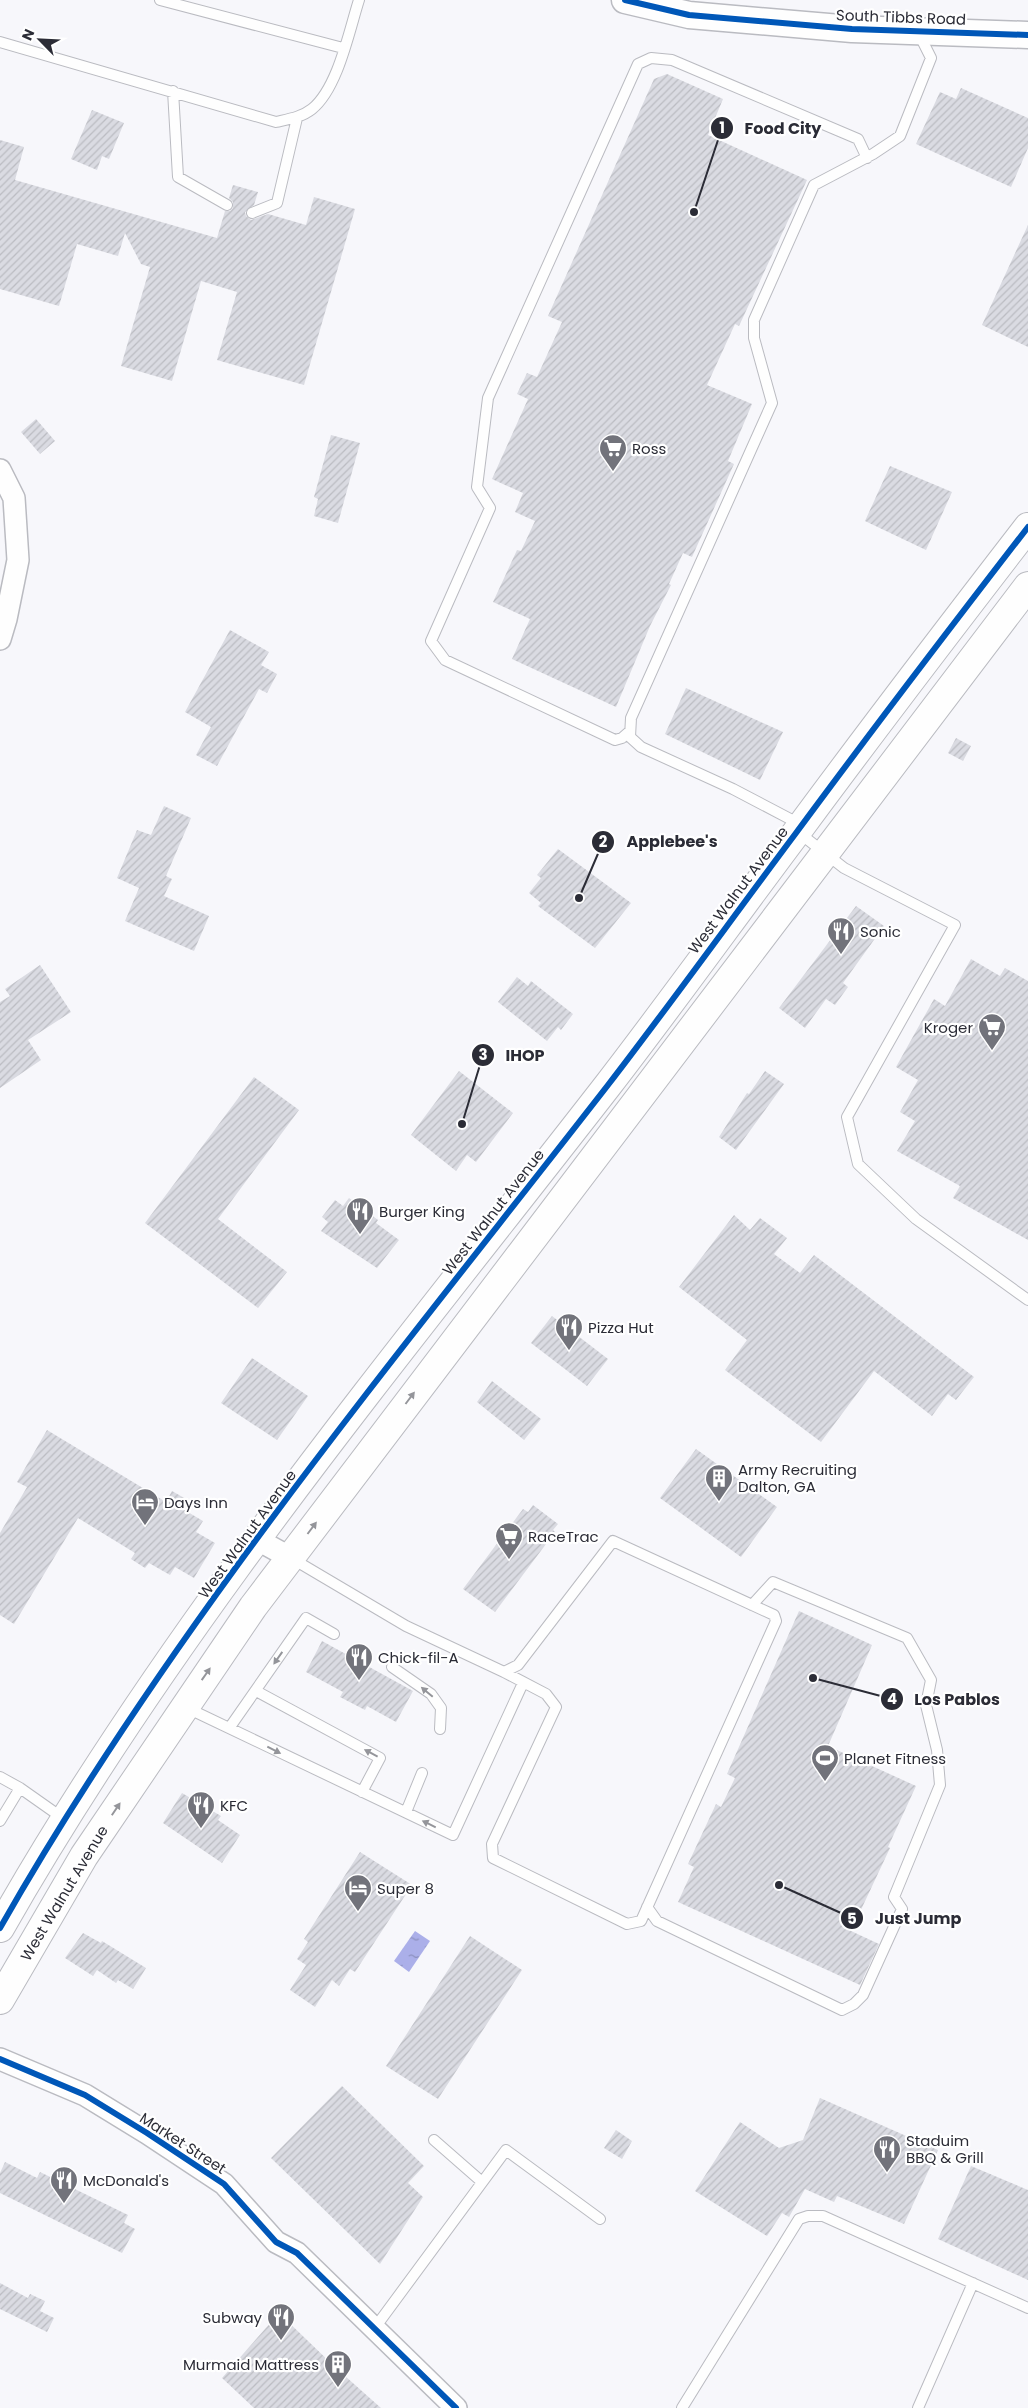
<svg xmlns="http://www.w3.org/2000/svg" width="1028" height="2408" viewBox="0 0 1028 2408" font-family="Poppins,sans-serif">
<style>
.water{fill:url(#water-ripples)}
.building{fill:url(#building-hatch)}
.lines{fill:none;stroke-linecap:round;stroke-linejoin:round}
.service-casing{stroke:#babbc1;stroke-width:12}
.minor-casing{stroke:#babbc1;stroke-width:24}
.tertiary-casing{stroke:#babbc1;stroke-width:29}
.primary-casing{stroke:#babbc1;stroke-width:30}
.service{stroke:#fefefe;stroke-width:10}
.minor{stroke:#fefefe;stroke-width:21}
.tertiary{stroke:#fefefe;stroke-width:26}
.primary{stroke:#fefefe;stroke-width:28}
.cycleway-casing{stroke:#fff;stroke-width:9}
.cycleway{stroke:#0057b8;stroke-width:6}
.oneway{fill:#94959a}
.labels{text-anchor:middle;dominant-baseline:central;stroke-width:4.5;stroke-linejoin:round;paint-order:stroke}
.street-label{font-size:15px;fill:#2b2c36;stroke:#fff}
.poi-label{font-size:15px;fill:#2b2c36;stroke:#fff;text-anchor:start}
.leader{fill:none;stroke:#2b2c36;stroke-width:2}
.callout-dot{fill:#2b2c36;stroke:#fff;stroke-width:2}
.mark-label{font-size:15px;text-anchor:middle;font-weight:bold;fill:#fff}
.callout-label{font-size:16px;text-anchor:middle;font-weight:bold;fill:#2b2c36;stroke:#fff;stroke-width:4.5;stroke-linejoin:round;paint-order:stroke}
</style>
<defs>
<pattern id="water-ripples" width="26" height="14" patternUnits="userSpaceOnUse" patternTransform="scale(1.25)"><rect width="26" height="14" fill="#abafe9"/><path d="M2 4q2-2 4 0t4 0M15 11q2-2 4 0t4 0" fill="none" stroke="#8b8fbe"/></pattern>
<pattern id="building-hatch" width="6" height="6" patternUnits="userSpaceOnUse" patternTransform="scale(1.25)"><rect width="6" height="6" fill="#dadbe2"/><path d="M-1 1l2-2M0 6l6-6M5 7l2-2" fill="none" stroke="#bbbcc2"/></pattern>
</defs>
<rect width="100%" height="100%" fill="#f7f7fb"/>
<path class="water" d="M415,1931l15,10 -21,31 -15,-11z"/>
<path class="building" d="M667,74l56,25 -15,36 99,45 -68,146 -4,-2 -28,61 45,19 -24,57 6,3 -42,93 -9,-4 -14,31 2,1 -21,41 -34,81 -104,-48 18,-40 -37,-17 24,-52 4,1 14,-30 -20,-9 8,-19 -31,-14 36,-80 -11,-5 10,-21 10,4 25,-55 -14,-6 106,-237z
M961,88l67,30v30l-17,39 -95,-43 24,-52 16,7z
M92,110l32,13 -15,36 -7,-3 -5,14 -26,-11z
M0,140l24,7 -9,33 202,58 8,-27h5l3,-3v-6l-4,-4 4,-13 25,7 -4,13 -9,7 1,4 5,4 17,-6 38,11 8,-28 41,12 -51,176 -87,-25 20,-68 -36,-11 -29,100 -51,-15 29,-99 -9,-3 -16,-31 -7,23 -41,-12 -18,62 -59,-17z
M1028,225v122l-46,-22z
M36,419l19,22 -15,13 -19,-22z
M331,435l29,8 -22,80 -24,-7 4,-17 -4,-2z
M890,466l62,26 -26,58 -61,-29z
M230,630l39,22 -8,13 16,9 -10,19 -8,-4 -42,77 -21,-11 15,-28 -26,-15z
M686,688l97,44 -23,48 -95,-46z
M956,738l15,8 -8,15 -15,-8z
M164,806l27,12 -25,58 6,3 -8,17 45,20 -15,35 -69,-30 14,-33 -22,-10 20,-48 14,5z
M558,849l73,54 -36,45 -57,-42 3,-3 -12,-10 12,-15 -4,-3z
M856,906l28,20 -41,57 5,4 -13,18 -9,-6 -21,29 -26,-20z
M971,959l29,17 5,-8 23,13v259l-75,-42 7,-12 -63,-35 18,-30 -15,-9 18,-32 -22,-13 38,-68 11,7z
M40,965l31,47 -43,28 13,20 -41,28v-86l10,-6 -5,-7z
M517,977l11,9 3,-5 42,33 -12,16 -3,-3 -11,14 -49,-39z
M459,1071l54,42 -37,49 -9,-7 -11,16 -45,-36z
M765,1071l19,13 -48,66 -17,-13 28,-44 2,1z
M254,1077l45,33 -81,109 69,53 -29,36 -113,-85z
M349,1198l29,22 -2,3 23,17 -22,28 -56,-37 7,-9 -6,-5 13,-17 8,6z
M734,1215l16,15 10,-12 27,20 -13,16 26,19 14,-18 160,122 -18,23 -8,-6 -16,22 -58,-45 -53,71 -96,-72 22,-30 -68,-53z
M552,1316l56,43 -21,27 -56,-43z
M252,1358l56,38 -31,44 -56,-37z
M492,1381l49,38 -17,21 -47,-38z
M47,1430l119,72 6,-11 14,8 -5,9 22,13 -7,11 19,11 -21,35 -19,-11 -5,8 -21,-12 -4,5 -14,-9 4,-6 -57,-35 -64,106 -14,-9v-82l27,-46 -10,-5z
M696,1449l81,58 -36,50 -81,-59z
M533,1505l25,19 -5,6 2,2 -60,80 -32,-23 60,-80 5,3z
M799,1611l73,34 -44,101 88,40 -28,61 2,1 -39,83 28,13 -19,41 -182,-83 16,-35 -6,-3 28,-60 5,3 14,-29 -8,-4z
M322,1641l91,50 -17,31 -29,-16 -2,4 -25,-13 3,-5 -37,-20z
M182,1793l39,23 -3,4 22,15 -18,28 -59,-40z
M360,1852l52,33 -57,87 -5,-3 -11,17 -7,-6 -17,27 -25,-17 16,-25 -9,-6 11,-17 -4,-3z
M83,1933l18,10 1,-2 44,27 -13,21 -15,-9 -2,3 -19,-13 -4,6 -28,-18z
M470,1936l52,34 -84,129 -52,-33z
M342,2086l82,80 -16,17 15,14 -43,67 -109,-106z
M820,2098l118,52 -34,74 -67,-28 -3,6 -29,-13 -16,28 -7,-4 -15,23 -72,-45 45,-69 39,26 24,-8z
M616,2130l16,11 -10,18 -18,-11z
M5,2162l32,16 3,-6 88,43 -4,8 11,6 -13,24 -122,-60v-20z
M971,2166l57,24v90l-90,-41z
M0,2283l28,15 2,-4 15,7 -5,10 14,7 -7,14 -47,-23z
M279,2313l57,55 45,40h-127l-32,-30z"/>
<g class="lines">
<g class="service-casing">
<path id="service" d="M160,0l183,48
M0,42l276,80c13,-3 26,-5 36,-13 26,-21 37,-78 47,-109
M173,91l5,86 49,28
M252,213l25,-10 20,-85
M630,731l-8,7 -7,2 -170,-80 -14,-19 59,-133 -13,-21 11,-89 150,-334 13,-6 21,2 186,79 9,19
M802,823l-8,-2 -61,-32 -92,-42 -11,-10 1,-19 141,-315 -18,-65v-18l60,-135 59,-31 27,-18 31,-78 -12,-24
M798,832l46,36 111,57 -108,192 11,47 58,55 112,81
M291,1558l115,68 98,46 14,-7 95,-124 161,74 2,6 -135,300 -14,3 -134,-66 -1,-14 64,-137 -10,-13 -42,-22
M392,1667l39,27 10,14 -1,21
M256,1691l124,67 -18,34
M185,1707l268,128 70,-152
M230,1727l76,-109 28,16
M0,1777l20,11 44,31
M406,1812l16,-39
M0,1821l20,-33
M647,1907l10,14 185,89 12,-6 9,-9 39,-86 -8,-12 46,-112 -3,-35 -11,-45 5,-25 -24,-42 -134,-56 -21,23
M434,2140l48,42
M374,2329l132,-179 94,69
M682,2408l117,-189 9,-3h15l205,92
M918,2408l55,-125"/>
</g>
<g class="minor-casing">
<path id="minor" d="M0,470l14,28 4,62 -12,59 -6,20
M258,1540l31,17
M0,2059l85,36 62,38 77,51 52,58 21,11 159,155"/>
</g>
<g class="tertiary-casing">
<path id="tertiary" d="M625,0l64,15 163,14 176,6"/>
</g>
<g class="primary-casing">
<path id="primary" d="M0,1928c171,-301 396,-570 608,-843 64,-83 125,-168 188,-252 76,-103 154,-205 232,-306
M0,2000l84,-144 169,-249 775,-1021"/>
</g>
<use href="#service" class="service"/>
<use href="#minor" class="minor"/>
<use href="#tertiary" class="tertiary"/>
<use href="#primary" class="primary"/>
<g class="cycleway-casing">
<path id="cycleway" d="M625,0l64,15 163,14 176,6
M0,1928c171,-301 396,-570 608,-843 64,-83 125,-168 188,-252 76,-103 154,-205 232,-306
M0,2059l85,36 62,38 77,51 52,58 21,11 159,155"/>
</g>
<use href="#cycleway" class="cycleway"/>
</g>
<defs><path id="oneway-solid" d="M-6-.8H1V-3.2L6.5 0L1 3.2V.8H-6Z" transform="scale(1.25)"/></defs>
<g class="oneway">
<use href="#oneway-solid" transform="translate(410 1398) rotate(-53)"/>
<use href="#oneway-solid" transform="translate(312 1528) rotate(-53)"/>
<use href="#oneway-solid" transform="translate(278 1658) rotate(125)"/>
<use href="#oneway-solid" transform="translate(206 1674) rotate(-55)"/>
<use href="#oneway-solid" transform="translate(427 1692) rotate(-140)"/>
<use href="#oneway-solid" transform="translate(274 1750) rotate(27)"/>
<use href="#oneway-solid" transform="translate(371 1753) rotate(-152)"/>
<use href="#oneway-solid" transform="translate(116 1809) rotate(-56)"/>
<use href="#oneway-solid" transform="translate(429 1824) rotate(-154)"/>
</g>
<defs>
<g id="supermarket-pin" transform="scale(1.4375)"><path d="M0 17L-7.5 6A9.5 9.5 0 1 1 7.5 6Z" fill="#72737b" stroke="#fff"/><path d="M-6-5.5h2.5l.6 2H6L4.5 2H-2.5L-4.4-4H-6ZM-1.5 3.2a1.3 1.3 0 1 0 .1 0ZM3 3.2a1.3 1.3 0 1 0 .1 0Z" fill="#fff"/></g>
<g id="restaurant-pin" transform="scale(1.4375)"><path d="M0 17L-7.5 6A9.5 9.5 0 1 1 7.5 6Z" fill="#72737b" stroke="#fff"/><path d="M-5-6h1v4h1v-4h1v4h1v-4h1v5L-1.5 .5V6h-2V.5L-5-1ZM5-6V6H3V1.5H1.5Q1.5-4 5-6Z" fill="#fff"/></g>
<g id="building-pin" transform="scale(1.4375)"><path d="M0 17L-7.5 6A9.5 9.5 0 1 1 7.5 6Z" fill="#72737b" stroke="#fff"/><path d="M-4-6H4V6H1V3H-1V6H-4ZM-2.5-4.3h1.7v1.8h-1.7ZM.8-4.3h1.7v1.8H.8ZM-2.5-1h1.7V.8h-1.7ZM.8-1h1.7V.8H.8Z" fill="#fff"/></g>
<g id="hotel-pin" transform="scale(1.4375)"><path d="M0 17L-7.5 6A9.5 9.5 0 1 1 7.5 6Z" fill="#72737b" stroke="#fff"/><path d="M-6-4.5h1.5V1H6V5H4.5V3h-9V5H-6ZM-4 0a1.8 1.8 0 1 1 3.6 0ZM.5 0V-2.5h3Q6-2.5 6 0Z" fill="#fff"/></g>
<g id="stadium-pin" transform="scale(1.4375)"><path d="M0 17L-7.5 6A9.5 9.5 0 1 1 7.5 6Z" fill="#72737b" stroke="#fff"/><path d="M0-5a6.5 5 0 1 0 0 10a6.5 5 0 1 0 0-10ZM-3.5-1.8h7v3.6h-7Z" fill="#fff"/></g>
</defs>
<g fill-rule="evenodd">
<use href="#supermarket-pin" x="613" y="448"/>
<use href="#restaurant-pin" x="841" y="931"/>
<use href="#supermarket-pin" x="992" y="1027"/>
<use href="#restaurant-pin" x="360" y="1211"/>
<use href="#restaurant-pin" x="569" y="1327"/>
<use href="#building-pin" x="719" y="1478"/>
<use href="#hotel-pin" x="145" y="1502"/>
<use href="#supermarket-pin" x="509" y="1536"/>
<use href="#restaurant-pin" x="359" y="1657"/>
<use href="#stadium-pin" x="825" y="1758"/>
<use href="#restaurant-pin" x="201" y="1805"/>
<use href="#hotel-pin" x="358" y="1888"/>
<use href="#restaurant-pin" x="887" y="2149"/>
<use href="#restaurant-pin" x="64" y="2180"/>
<use href="#restaurant-pin" x="281" y="2317"/>
<use href="#building-pin" x="338" y="2364"/>
</g>
<g class="labels">
<g class="street-label">
<text transform="translate(901 17) rotate(2)">South Tibbs Road</text>
<text transform="translate(738 890) rotate(-53)">West Walnut Avenue</text>
<text transform="translate(493 1212) rotate(-52)">West Walnut Avenue</text>
<text transform="translate(247 1534) rotate(-54)">West Walnut Avenue</text>
<text transform="translate(64 1893) rotate(-59)">West Walnut Avenue</text>
<text transform="translate(183 2143) rotate(33)">Market Street</text>
</g>
<g class="poi-label">
<text x="632" y="448">Ross</text>
<text x="860" y="931">Sonic</text>
<text x="973" y="1027" text-anchor="end">Kroger</text>
<text x="379" y="1211">Burger King</text>
<text x="588" y="1327">Pizza Hut</text>
<text x="738" y="1469">Army Recruiting<tspan x="738" dy="17">Dalton, GA</tspan></text>
<text x="164" y="1502">Days Inn</text>
<text x="528" y="1536">RaceTrac</text>
<text x="378" y="1657">Chick-fil-A</text>
<text x="844" y="1758">Planet Fitness</text>
<text x="220" y="1805">KFC</text>
<text x="377" y="1888">Super 8</text>
<text x="906" y="2140">Staduim<tspan x="906" dy="17">BBQ &amp; Grill</tspan></text>
<text x="83" y="2180">McDonald's</text>
<text x="262" y="2317" text-anchor="end">Subway</text>
<text x="319" y="2364" text-anchor="end">Murmaid Mattress</text>
</g>
</g>
<path class="leader" d="M694 212L722 128M579 898L603 842M462 1124L483 1055M813 1678L892 1699M779 1885L852 1918"/>
<g class="callout-dot">
<circle cx="694" cy="212" r="5"/>
<circle cx="579" cy="898" r="5"/>
<circle cx="462" cy="1124" r="5"/>
<circle cx="813" cy="1678" r="5"/>
<circle cx="779" cy="1885" r="5"/>
<circle cx="722" cy="128" r="12"/>
<circle cx="603" cy="842" r="12"/>
<circle cx="483" cy="1055" r="12"/>
<circle cx="892" cy="1699" r="12"/>
<circle cx="852" cy="1918" r="12"/>
</g>
<g class="mark-label">
<text x="722" y="133">1</text>
<text x="603" y="847">2</text>
<text x="483" y="1060">3</text>
<text x="892" y="1704">4</text>
<text x="852" y="1924">5</text>
</g>
<g class="callout-label">
<text x="783" y="134">Food City</text>
<text x="672" y="847">Applebee's</text>
<text x="525" y="1061">IHOP</text>
<text x="957" y="1705">Los Pablos</text>
<text x="918" y="1924">Just Jump</text>
</g>
<g transform="translate(40 40) rotate(294)" stroke="#ffffff" stroke-width="4" paint-order="stroke">
<path d="M0-4L9 19L0 12L-9 19Z" fill="#2b2c36"/>
<text y="-8" font-size="14" font-weight="bold" text-anchor="middle" fill="#2b2c36">N</text>
</g>
</svg>
